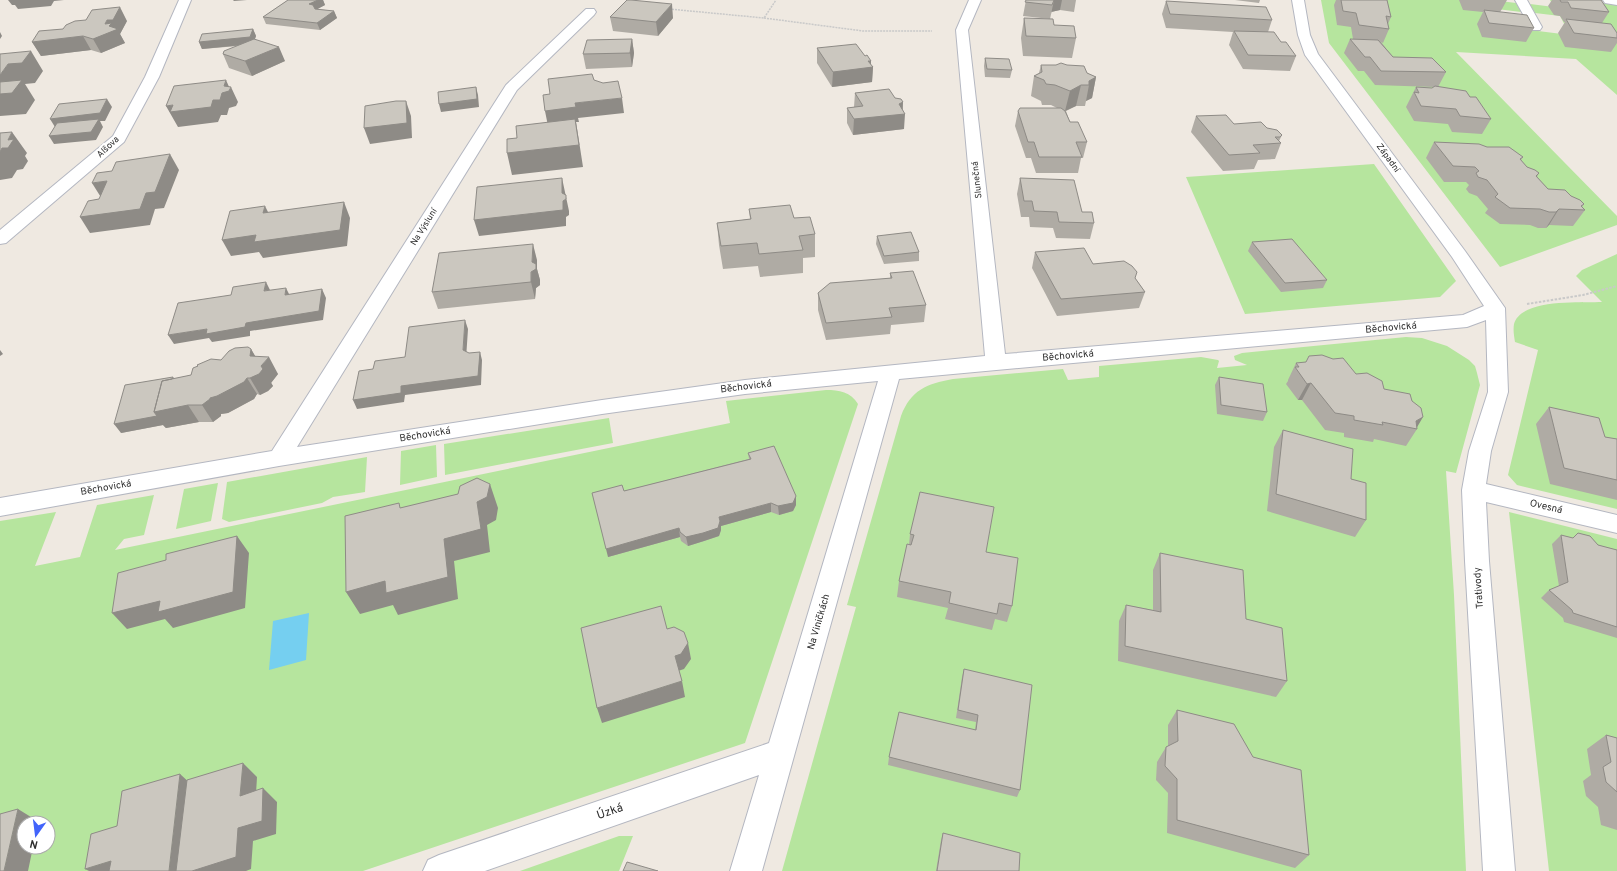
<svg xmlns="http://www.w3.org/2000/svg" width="1617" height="871" viewBox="0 0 1617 871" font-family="Overpass,sans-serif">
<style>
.green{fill:#b6e59e;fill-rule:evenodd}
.water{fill:#75cff0}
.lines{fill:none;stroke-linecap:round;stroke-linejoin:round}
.street-casing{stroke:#b4b7c1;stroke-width:2}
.path-far1{stroke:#c9c9c9;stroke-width:1.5;stroke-dasharray:2 1;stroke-linecap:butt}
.path{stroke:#c9c9c9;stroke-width:2;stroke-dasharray:2.5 1.5;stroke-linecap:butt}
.street{fill:#fff;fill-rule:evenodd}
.wall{fill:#afaba4}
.shaded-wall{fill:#8e8b86}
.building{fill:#cbc7bf;stroke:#8e8b86}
.labels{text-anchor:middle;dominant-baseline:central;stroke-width:4;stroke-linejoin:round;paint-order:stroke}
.far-street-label{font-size:9px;fill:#2e2e2e;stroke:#fff}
.street-label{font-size:10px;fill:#2e2e2e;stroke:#fff}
.near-street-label{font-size:12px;fill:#2e2e2e;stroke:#fff}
</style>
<rect width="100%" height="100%" fill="#efe9e1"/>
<path class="green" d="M1321,0h171l24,3 5,9 -24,-3 8,18 65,8 -10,-19 -25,-3 -5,-9 24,3 -4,-7h30l37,5v90l-41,-36 -120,-7 161,164v9l-117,42 -171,-224z
M1374,164l82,117 -16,16 -195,17 -59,-137z
M1617,254v255l-100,-24 -9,-10 30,-125 -23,-8c-1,-6 -2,-12 -1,-18 7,-26 68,-21 88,-22l-26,-26 6,-6z
M1406,337l16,1 25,8 22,14 6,6 2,7 3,12 -24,88 -10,-2 8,124 12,276h-684l74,-264 -9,-2 54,-189c10,-26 25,-32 52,-37l110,-10 5,11 31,-3v-11l102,-9 17,3 1,1 -2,7 30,-3 -12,-5 -1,-4 8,-3z
M826,390c13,0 25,2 32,14l-113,339 -382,128h-363v-350l56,-9 -21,54 45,-9 17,-52 57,-10 -10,40 -20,4 -9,11 615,-127 -4,-22zM24,823h24v24h-24z
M609,418l4,25 -168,32 -1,-31z
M436,445l1,32 -37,8 1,-34z
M367,457l-2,35 -32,5 -11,6 -93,19 -7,-3 5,-37z
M218,483l-7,38 -35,8 8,-40z
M1509,512l108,27v332h-68z
M619,836h14l-14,35h-99z"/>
<path class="water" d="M309,613l-3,47 -37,10 4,-49z"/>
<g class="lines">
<g class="street-casing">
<path id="street" d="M179,0h12l-32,77 -35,65 -118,101 -6,1v-14l113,-94 32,-59z
M969,0h12l-13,30 37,324 458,-39 21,-9 -32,-49 -147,-202 -7,-20 -6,-35h12l6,35 8,19 147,197 40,57 3,84 -17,59 -5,33 131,31v18l-131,-31 3,59 26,310h-32l-18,-310 -3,-71 7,-39 19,-59 -2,-72 -19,7 -568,52 -137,492h-32l29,-96 -274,96h-62l5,-11 11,-5 330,-112 109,-362 -133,13 -143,20 -323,52 -279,50v-18l272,-47 234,-366 80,-76h8l2,3 -2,3 -77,75 -220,357 305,-47 143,-20 240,-24 -29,-326z
M1515,0h12l15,27 -2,3h-8z
M1603,0h14v5l-12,-2z"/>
</g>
<path class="path-far1" d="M669,9l95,9 12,-18
M764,18l99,13h69"/>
<path class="path" d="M1527,304l56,-9 34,-9"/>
<use href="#street" class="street"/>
</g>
<path class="wall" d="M288,0h35l2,5 -8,4 17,2 3,7 -17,12 -54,-6 -3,-7z
M1026,0h50l-2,12 -14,-2 -9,2 -1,7 -27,-3z
M1235,0h25l-1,3z
M1336,0h51l4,17 -3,7 1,5 -6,14 -2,-1 12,15 53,15 -8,15 32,10 21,22 -9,15 -30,-2 -4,-8 -34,-3 -8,-14 10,-20 16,1 2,-1 -59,-2 -11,-14h-6l-14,-18 6,-14h3l-2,-12 -14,-2 -3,-20z
M1459,0h48l-5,9 -2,3 34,16 -8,14 -44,-5 -5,-13 6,-12 -20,-2z
M1552,0h49l8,12 -7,11 15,10v10l-6,9 -46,-5 -7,-14 7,-11h-1l-4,-6 -6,-1 -6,-9z
M1166,1l106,19 -4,12 13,10 15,14 -6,15 -47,-2 -14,-24 4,-13 -67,-4 -4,-14z
M610,17l63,1 -15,18 -45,-5z
M1024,18l30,7 22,13 -4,20 -49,-2 -2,-18z
M127,21l-7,13 5,9 -24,10 -10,-3 -50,6 -9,-14z
M253,29l3,7 -1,3 30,22 -33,15 -23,-8 -6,-14 15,-8 -36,3 -3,-7z
M632,39l2,14 -2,14 -46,2 -3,-15z
M817,48l48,8 6,5v4l2,2 -1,15 -40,5 -15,-24z
M985,58l27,12 -2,8 -25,-1 -1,-11z
M1041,65l46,8 9,4 -4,21 -6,3 -1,5h-9l-10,5 4,11 17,20 -4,16h-2l-3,15h-42l-5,-15h-5l-11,-32 3,-15 39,-3 -6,-3h-9l-1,-4 -10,-5 3,-20 5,-3z
M855,93l40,5 8,4v8l1,19 -51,6 -6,-12v-15l7,-1z
M1196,116l38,8 33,4 15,7 -3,6 2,2 -6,16 -17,1 -4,9 -31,2 -32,-39z
M1434,142l53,5 36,10 -2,3 6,7 12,6 -2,4 11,12 23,7 13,8 -2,3 3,3 -12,16 -24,-1 -3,3h-8l-8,-3 -30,-1 -15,-11 3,-4 -11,-13 -8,-3 -3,-4 3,-4 -3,-3h-22l-18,-24z
M1020,178l62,34 12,11 -4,16 -34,-1 -3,-10 -23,-1 -1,-10h-8l-4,-23z
M749,209l45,9 21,16v23l-12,1v15l-43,4 -2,-11 -35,3 -4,-24 -2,-22 33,-4z
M877,236l42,16v9l-35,3 -8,-20z
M1252,242l75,38 -4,8 -42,4 -33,-41z
M1035,252l58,12 42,14 10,14 -6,16 -82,8 -25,-48z
M537,260v9l3,11v5l-4,3 -1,11 -97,10 -6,-17z
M890,273l36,32 -2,17 -33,3 -1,9 -64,6 -8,-30v-17l72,-15z
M251,349l4,7 23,18 -7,9 2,3 -5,5 -8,4 -3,-1 -3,5 -26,14 -7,1v2l-8,6h-14l-33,6 -3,-3 -42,8 53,-54 17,-4 6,-9v-1l24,-5z
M1296,363l60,11 28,15 33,38v2l-11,17 -32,-7 -1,3 -29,-5v-4l-19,-3 -23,-30h-4l-12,-16 2,-3v-1z
M1219,377l48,35 -4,9 -46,-7 -2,-29z
M1549,407l56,30 12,2v61l-67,-16 -14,-60z
M1283,430l68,49 15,41 -11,17 -88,-26 7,-64z
M748,453l48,52 -3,6 -14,4 -8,-3 -50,14v4l-2,6 -15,5 -16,5 -7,-5 -1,-4 -72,20 16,-66 125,-32z
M910,534l76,18 26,54 -5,16 -12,-3 -3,11 -47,-11 3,-11 -51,-11 2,-16 10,-36z
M1561,535l56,15v88l-53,-16 -1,-4 -22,-20 8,-8 10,-4 -7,-42z
M1160,553l127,128 -11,16 -158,-36 1,-40 7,-16 27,5v-40z
M964,669l56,121 -3,7 -129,-32 1,-8 86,-27 1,-8 -20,-4 6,-41z
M1177,710l132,145 -14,13 -128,-35 1,-40 -12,-13 1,-18 9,-15 2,-1v-21z
M1606,735l11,3v92l-16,-5 -3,-18 -12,-11 -3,-15 8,-6 -4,-26z
M943,833l76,38h-83l5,-31z"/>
<path class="shaded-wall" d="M8,0h56l-10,1 -3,5 -33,3 -3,-4h-3z
M233,0h14l-13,1z
M318,0h5l2,5 -13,7 -3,-8z
M1054,0h8l-2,10 -9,2 -1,7z
M672,4l1,14 -15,18 -2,-14z
M120,7l7,14 -7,13 5,9 -24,10 -8,-14 12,-15 2,-4z
M334,11l3,7 -17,12 -3,-7z
M253,29l3,7 -3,8 -51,5 -3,-7z
M0,32l2,4 -2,3z
M83,36l8,14 -50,6 -9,-14z
M632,39l2,14 -2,14 -2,-14z
M279,47l6,14 -33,15 -7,-15z
M31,51l12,20 -8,12 -10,1 10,16 -9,14 -26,2v-41l8,-11z
M868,61h3v6h2l-1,15 -40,5 1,-15z
M1096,77l-4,21 -6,3 3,-16v-4z
M226,80l4,9 1,-2 7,15 -2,4 -7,2 -2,7h-6l-3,7 -40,5 -12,-21 47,-6 11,-14z
M1081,85l-5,21 -11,5 5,-20z
M476,87l2,8 1,12 -38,5 -2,-8z
M622,98l2,15 -46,5 1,4h-3l3,19 4,26 -71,8 -5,-22 41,-27 -3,-15 30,-8z
M107,99l5,8 -7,14h-5l3,6 -7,13 -42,4 -5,-8 6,-9 -5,-8z
M406,101l5,15 1,22 -42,6 -6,-16z
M903,102l-1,12h3l-1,15 -51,6 1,-16z
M12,132l15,21 -2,3 3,5 -5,8 -6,1 -5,8 -12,2v-39l8,-1z
M170,154l9,16 -15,38 -9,1 -5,16 -60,8 -10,-16 66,-24z
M562,178l7,33v4l-3,2v9l-87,10 -5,-16 88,-27z
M107,181l-5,18 -10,-16z
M344,202l6,16 -3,28 -84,12 -4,-6 -28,4 -9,-16z
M265,206l8,16 -10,-9z
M1559,209l-10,16 -3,3 10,-16z
M533,244l4,16v9l3,11v5l-4,3 -1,11 -4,-17z
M266,282l4,8 -6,1z
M286,288l4,8 -5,-1z
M322,289l4,9 -3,22 -73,11v5l-38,6 -3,-4 -35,6 -6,-9 78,-12z
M465,320l3,9 -2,30 -3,-9z
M251,349l10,17 -11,-10z
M0,350l3,4 -3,2z
M480,352l2,8 -1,25 -76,10 -1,7 -47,7 -4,-9z
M269,357l9,17 -7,9 -10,-17z
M263,369l10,17 -5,5 -8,4 -10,-17z
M173,377l6,8 9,20 11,17 -33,6 -3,-3 -42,8 -7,-9 40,-12z
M247,378l10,16 -3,5 -26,14 -7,1v2l-8,6 -11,-17 8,-7z
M1311,383l-9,17h-4l9,-16z
M1423,417l-7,12v-8z
M490,484l8,24 -2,12 -9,5 3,27 -36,9 4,38 -60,16 -5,-10 -33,9 -14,-22 98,-53z
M796,496v9l-3,6 -14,4 -1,-9z
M771,503v9l-50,14v4l-2,6 -15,5 -16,5 -2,-9 33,-20z
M679,528l1,9 -72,20 -2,-8z
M237,536l12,17 -4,55 -72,20 -8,-9 -38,10 -15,-16z
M688,643l3,16 -7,10 -6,2 -3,-15z
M682,681l3,16 -83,26 -5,-15z
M243,763l14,14 -2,33 -15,-14z
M180,774l22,20 36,34 25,-40 14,14 -1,32 -23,7 -2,28 -5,2h-77z
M18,809l21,13v1h-15v24h9l-5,24h-24z
M111,861l15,10h-37l-4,-2z"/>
<path class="building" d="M288,0h30l-9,4 4,1 2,4 19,2 -17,12 -54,-6z
M627,0h4l41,4 -16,18 -46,-5z
M1026,0h28l-2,5 -27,-3z
M1341,0h46l4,17 -5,-1 3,13 -30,-4 -3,-12 -13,-2z
M1560,0h41l8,12 -38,-4 -3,-6h-7z
M1166,1l100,6 6,13 -102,-6z
M120,7l-7,13h-6l-2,4 7,-1 -3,3 9,3 -25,10 -10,-3 -51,6 7,-11 24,-2 3,-4 9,-4 11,-1 6,-10z
M1484,10l43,5 7,13 -45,-5z
M1024,18l29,1 1,6 20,1 2,12 -50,-2z
M1566,19l45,5 6,9v5l-43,-5z
M253,29l-3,8 -51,5 3,-8z
M1234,31l40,1 7,10h5l10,14 -48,-1z
M254,39l25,8 -34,14 -22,-7 1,-3z
M632,39l-2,14 -47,1 4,-14z
M1350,39l28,1 15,17 39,1 14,14 -65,-1 -11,-14h-5z
M856,44l9,12 2,-1 4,6h-3l5,6 -40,5 -16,-24z
M31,51l-9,12 -14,1 -8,11v-21z
M985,58l24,1 3,11 -25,-1z
M1061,63l6,2 17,1 3,7 9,4 -7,4v4h-8l-11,6 -15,-6 -9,-1 -2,-4 -10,-4 8,-4 -1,-7h15z
M592,74l2,6 9,3 15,-2 4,17 -47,5 1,4 -31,4 -2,-16 7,-1 -2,-15z
M22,80l-10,13 -12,1v-12z
M226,80l-2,6 7,1 -2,4 -7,2 -2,7h-7l-2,7 -41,5 3,-7 -7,1 8,-20z
M1435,86l31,5 4,6h6l15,22 -31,-3 -4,-7 -35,-3 -7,-14 5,1 -3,-6 16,1z
M476,87l1,12 -38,5 -1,-12z
M889,89l6,9 6,1 2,3 -4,2 6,10 -51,5 -7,-11 16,-2 -8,-13z
M107,99l-7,14 -50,6 9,-15z
M396,101h10l1,22 -43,5 1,-22z
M1020,108h41l4,3 5,11h8l9,20h-11l6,15h-43l-5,-15h-6l-10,-31z
M1226,115l8,9 27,-2 6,6 10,2 5,5 -2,2h-5l6,6 -28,2 7,8 -31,2 -33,-39z
M99,119l-8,13 -42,4 8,-13z
M575,119l4,26 -72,8v-14l10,-1 -1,-12z
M12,132l-4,8 6,-1 -6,9h-6l-2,4v-19z
M1434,142l45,2 8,3h22l14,10 -3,2 7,8 8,3 4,3 -3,3 12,13 17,1 6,6 9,4 4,4 -3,2 4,4 -26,-1 -3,3h-7l-9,-3 -30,-1 -15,-11 3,-3 -11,-14 -9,-3 -2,-4 3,-2 -4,-4 -22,-1z
M170,154l-15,38 -9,1 -6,16 -60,8 8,-16 11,-2 8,-18 -15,2 5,-10 15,-2 4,-9z
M562,178v15l4,2v4l-3,2v9l-89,10 3,-33z
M1020,178l54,2 8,32h10l2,11 -35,-1 -2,-10 -23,-1 -2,-10h-8z
M344,202l-4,28 -86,12 2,-7 -34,5 8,-29 35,-5 -2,7z
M790,205l4,13 16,-1 5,17 -16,2 4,14 -44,4 -2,-11 -36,3 -4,-23 34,-4 -2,-10z
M911,232l8,20 -35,4 -7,-20z
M1292,239l35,41 -42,3 -33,-41z
M533,244l-1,18 4,2v5l-5,3v10l-99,10 7,-39z
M1084,248l9,16 31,-3 8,5 5,6 -2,6 10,14 -84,7 -26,-47z
M913,271l13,34 -37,3 3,9 -66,6 -8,-30 12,-10 62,-5 -2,-5z
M266,282l-2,9 22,-3 -1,7 37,-6 -3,22 -73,12 -1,4 -39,7 1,-5 -39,6 10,-32 53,-8 2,-8z
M465,320l-2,30 6,3 11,-1 -2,24 -77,10v7l-48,7 6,-29 14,-2 2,-8 30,-4 4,-30z
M248,347l3,2 -1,7 19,1 -8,9 2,3 -4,5 -9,4h-3l-3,4 -27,14 -7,2v1l-8,6h-14l-34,7 8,-31 29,-6 2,-7 5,-2 -1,-1 14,-6 10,1 8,-9 6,-3z
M1322,355l11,4 10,-1 13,16 11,-1 15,8 2,8 26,5 2,7 9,7 2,9 -7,4 1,8 -35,-7 1,3 -29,-5v-4l-19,-3 -24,-30 -4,1 -12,-17h4l-3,-4 10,-1 3,-6z
M173,377l-1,2 -10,2 -8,31 3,4 -43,8 11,-39z
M1219,377l44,7 4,28 -46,-7z
M1549,407l50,11 6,19 12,2v41l-53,-12z
M1283,430l70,19 -2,30 15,4v37l-90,-26z
M774,446l22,50 -3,7 -15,3 -7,-3 -52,14 1,4 -2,7 -15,5 -17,4 -6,-5 -1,-4 -73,21 -14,-56 30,-8 2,6 127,-32 -3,-6z
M477,478l13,6 -3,13 -10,5 4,27 -37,10 4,38 -62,16 -1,-12 -39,11 -1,-76 54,-13 1,5 58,-14 2,-8z
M920,492l74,15 -8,45 32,6 -6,48 -13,-3 -2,11 -48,-11 2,-11 -52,-11 8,-37 4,1 3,-10 -4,-1z
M1578,533l12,3 8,9 19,5v77l-44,-14 -1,-3 -23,-20 19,-8 -7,-47 12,3z
M237,536l-4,56 -75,20 2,-11 -48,12 6,-40 48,-13v-6z
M1160,553l83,17 3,49 36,9 5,53 -162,-35 1,-41 35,7z
M661,606l6,23 7,-2 10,5 4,11 -7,11 -6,2 7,25 -85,27 -16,-80z
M964,669l68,16 -12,105 -131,-33 10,-45 77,18 2,-15 -20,-5z
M1177,710l57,14 19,33 48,13 8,85 -132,-35v-41l-12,-13 1,-19 12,-6z
M1606,735l11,3v54l-11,-10 -3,-15 8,-5z
M243,763l-3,33 23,-8 -1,33 -24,7 -2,29 -44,14h-16l11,-91z
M180,774l-11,97h-60l2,-10 -26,8 6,-35 26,-8 5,-35z
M18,809l-14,62h-4v-57z
M943,833l77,20 -1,18h-82z
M627,862l31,9h-35z"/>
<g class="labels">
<g class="far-street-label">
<text transform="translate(108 147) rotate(-43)">Alšova</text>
<text transform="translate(1388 158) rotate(54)">Západní</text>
<text transform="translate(977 180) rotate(-96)">Slunečná</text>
<text transform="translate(424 227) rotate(-58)">Na Výsluní</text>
</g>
<g class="street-label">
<text transform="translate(1391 328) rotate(-5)">Běchovická</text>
<text transform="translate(1068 356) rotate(-5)">Běchovická</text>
<text transform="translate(746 387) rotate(-7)">Běchovická</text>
<text transform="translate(425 435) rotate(-9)">Běchovická</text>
<text transform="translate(106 488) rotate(-10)">Běchovická</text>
<text transform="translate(1546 507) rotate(13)">Ovesná</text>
<text transform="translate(1479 588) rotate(-94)">Trativody</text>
<text transform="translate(819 622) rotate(-74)">Na Viničkách</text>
</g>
<g class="near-street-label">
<text transform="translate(610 812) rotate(-19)">Úzká</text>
</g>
</g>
<g transform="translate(36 835) rotate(194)"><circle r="19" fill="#ffffff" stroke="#ababab"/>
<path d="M0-3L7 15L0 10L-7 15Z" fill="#4264fb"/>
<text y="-6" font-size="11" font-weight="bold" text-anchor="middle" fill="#2e2e2e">N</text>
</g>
</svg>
